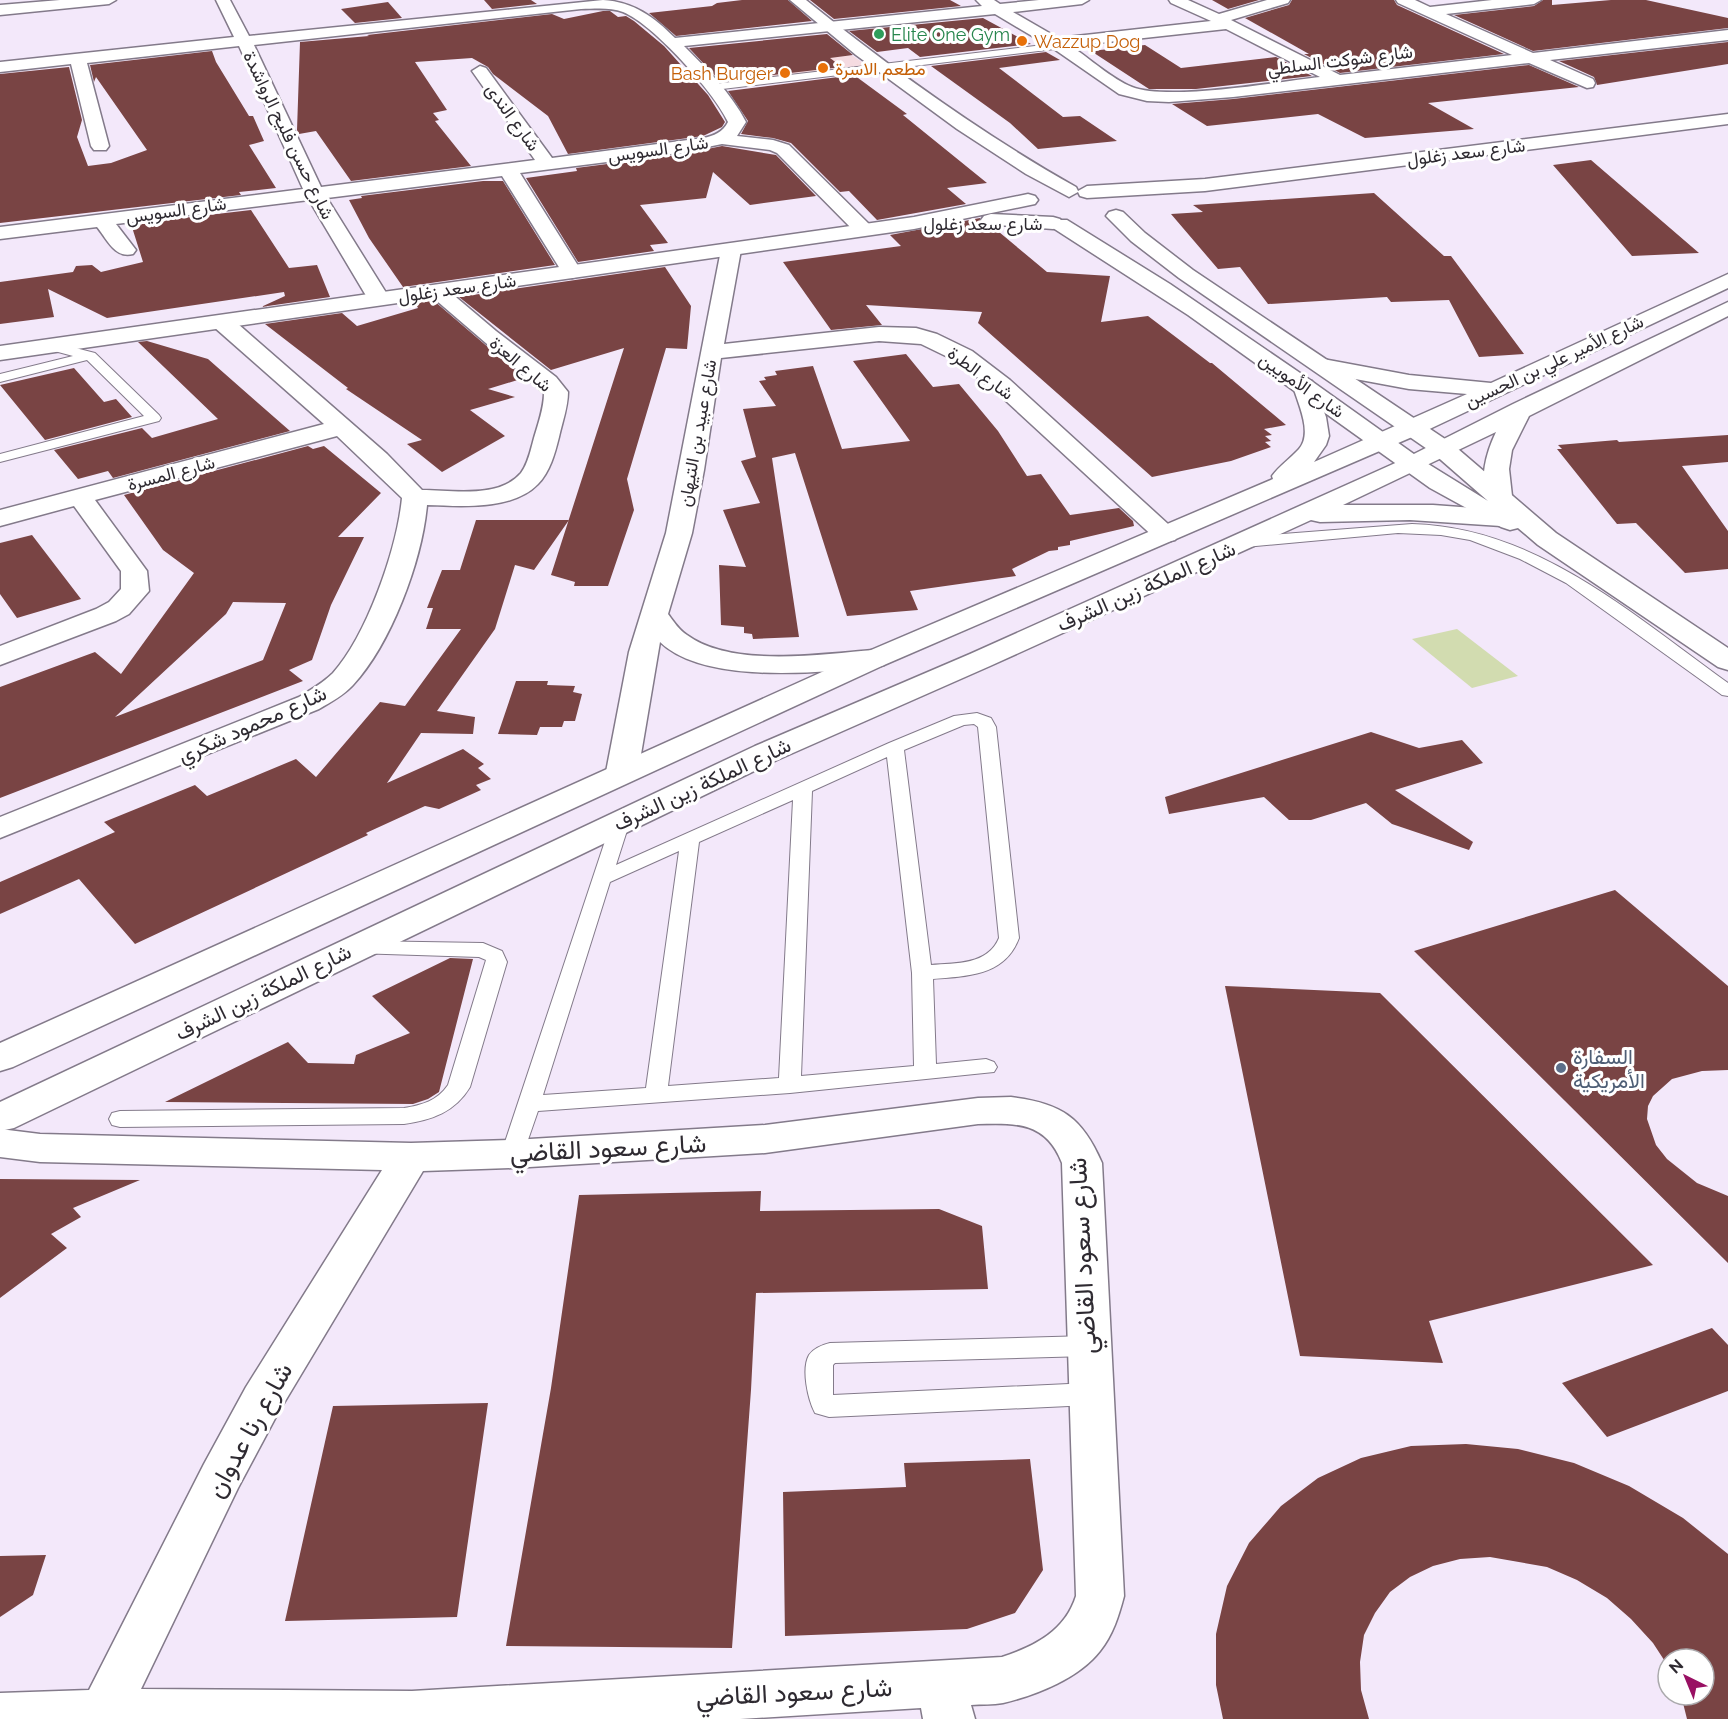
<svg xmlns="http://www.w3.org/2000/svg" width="1728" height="1719" viewBox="0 0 1728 1719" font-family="Raleway,Vazirmatn,sans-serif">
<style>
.commercial{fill:#f5dbe1}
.green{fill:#d2dcb0}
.building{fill:#794444;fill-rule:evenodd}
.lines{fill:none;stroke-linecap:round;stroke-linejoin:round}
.service-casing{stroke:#837a8a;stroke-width:2}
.minor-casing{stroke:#837a8a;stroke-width:3}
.tertiary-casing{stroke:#837a8a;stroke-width:3}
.secondary-casing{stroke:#837a8a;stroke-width:3}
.service{fill:#fff;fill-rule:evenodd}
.minor{fill:#fff;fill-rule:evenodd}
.tertiary{fill:#fff;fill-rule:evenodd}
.secondary{fill:#fff;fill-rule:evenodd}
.leisure-dot{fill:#2e9e5b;stroke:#fff;stroke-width:2}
.food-dot{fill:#e8710a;stroke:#fff;stroke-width:2}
.service-dot{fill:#5c6f8a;stroke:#fff;stroke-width:2}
.labels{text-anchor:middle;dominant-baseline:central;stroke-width:6;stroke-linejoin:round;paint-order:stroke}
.far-leisure-label{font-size:18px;fill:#27864d;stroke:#fff;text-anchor:start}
.far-food-label{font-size:18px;fill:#c56008;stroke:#fff;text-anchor:start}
.far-street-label{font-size:18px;fill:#2e2a31;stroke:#fff}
.street-label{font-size:21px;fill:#2e2a31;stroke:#fff}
.service-label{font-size:21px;fill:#4e5e75;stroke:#fff;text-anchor:start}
.near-street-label{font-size:26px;fill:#2e2a31;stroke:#fff}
</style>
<rect width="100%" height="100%" fill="#f3e8fa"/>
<path class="commercial" d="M833,53l20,3 16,11 -146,18 -13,-12 5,-5z"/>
<path class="green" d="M1457,629l61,47 -46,12 -60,-49z"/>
<path class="building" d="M484,0h47l6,4 -45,5z
M742,0h46l24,21 -136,15 -27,-23 63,-7 5,-3z
M810,0h140l11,6 -127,13z
M1212,0h47l-31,9z
M1292,0h102l3,5 107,49 -164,19 -36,-19h5l-64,-36 44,-13z
M1543,0h9v5l59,-5h35l82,18v10l-195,23 -79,-36 80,-9z
M388,2l14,16 -47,5 -14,-14z
M603,11h7l8,6 8,-1 8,5 30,25 44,49 17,27 -3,5 -19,9 -135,18 -20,-38 -55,-42 -5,-7 -16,-9 -57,4 32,48 -14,3 6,7 -4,1 36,45 -120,15 -35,-50 -17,3 -2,-4 3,-88 69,-6 -2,-1 185,-21 12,5z
M983,18l48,26 -111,13 -12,-9 -31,4 -28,-21z
M827,34l26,21 -23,3 12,9 -122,14 -31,-33z
M1728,42v22l-131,21 -3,-8 -35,-16z
M1145,45l36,23 95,-11 36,19 -116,13h-47l-58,-38z
M212,51l4,11 33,54h4l11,25 -15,4 27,43 -37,4 2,3 -241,28v-149l69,-7 13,53 -5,17 11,29 23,-3 36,-13 -51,-73 -2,5 -4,-17z
M1046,52l14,8 -61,8 64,49 17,-1 37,25 -79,8 -28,-26 -79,-57z
M1529,65l50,22 -151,16 46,26 -109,9 -47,-24 -111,12 -35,-22 61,-5z
M854,75l53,39 -4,1 84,68 -40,5 19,16 -89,16 -28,-29 -9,1 -49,-49 -18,-5 -32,-4 7,-13 -20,-30z
M722,146l54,9 40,41 -66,9 -37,-33 -7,26 -66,7 28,38 -18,2 4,6 -76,11 -52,-84 51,-7 -1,-3 102,-13z
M1591,160l108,93 -67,3 -79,-91z
M483,181h20l52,84 -152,22 -34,-49 -20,-38 13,-2 -1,-2z
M1374,193l70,63h7l73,98 -45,3 -30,-57 -58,2 -4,-5 -119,7 -28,-37 -22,2 -47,-55 32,-2 -10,-7z
M251,210l38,58 28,-3 13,32 -69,10 24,-11 -1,-4 -177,26 -59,-29 6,28 -54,7v-42l73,-10 3,-6 16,-1 9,7 42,-10 -12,-38z
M980,218l2,7 11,2 54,45 63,4 -9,46 47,-6 62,47h2l74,62 -22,4 8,6 -7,1 6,5 -6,1 6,5 -40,14 -79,16 -174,-154 4,-11 -116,-7 16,20 -51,5 -48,-68 118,-16 -11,-11z
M665,267l26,39 -4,43 -21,-1 -39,131 7,31 -26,76h-34l1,-4 -24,-7 73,-227 -73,22 -92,-73z
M433,300l91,78 -36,11 27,8 -45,13 35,26 -63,36 -35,-28 15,-4 -76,-51 2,-1 -83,-64 77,-11 15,13 61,-18 -3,-5z
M147,341l61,18 82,72 -177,47 -5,-7 -30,8 -24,-29 88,-22 10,10 66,-19 -80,-77z
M906,354l27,33 26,-3 39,47 29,45 14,-2 29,41 49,-7 14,13 1,5 -64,15v4l-12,2v3l-9,1 -37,18 4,7 -106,15 8,19 -71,6 -52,-163 -23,5 27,179 -46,2 -1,-5 -8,-1v-6l-23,-2 -2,-60 27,2 -23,-57 37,-7 -19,-42 15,-4 -13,-48 33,-3 -17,-25 7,-1 -2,-3 13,-2 -2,-4 38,-5 29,83 68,-8 -57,-80z
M74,368l30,34 12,-3 16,18 -87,23 -45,-55z
M1728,435v27l-46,4 46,65v38l-43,4 -49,-50 -19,1 -60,-75h5l-4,-4 59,-5 2,2z
M308,446l5,3 11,-3 57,47 -43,44h26l-33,68 -19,55 -23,10 14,11 -303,117v-111l95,-35 26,22 73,-101 -31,-23 -39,-55zM233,602l53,1 -23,57 -148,57 111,-103z
M476,520h93l-35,50 -19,-5 -20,64 -58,82 38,6 -2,17 -52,-1 -34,50 76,-34 21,15 -6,4 13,11 -15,6 5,5 -42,19 -14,-3 -59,27 2,2 -233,109 -56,-65 -79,35v-32l115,-50 -11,-10 91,-37 12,11 89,-37 20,18 64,-75 25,4 56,-77h-35l7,-21h-6l15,-38h18z
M32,535l49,64 -64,19 -17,-24v-51z
M516,681h32l-1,4 28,1 -2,6 9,2 -7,27h-11l-2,6h-22l-3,8 -39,-1z
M1371,732l48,16 43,-8 21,23 -88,27 78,52 -4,8 -77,-26 -26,-21 -55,17h-22l-25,-23 -95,17 -4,-17z
M1615,890l113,96v84l-26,1 -30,8 -19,17 -5,10 -1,13 9,26 11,14 30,24 31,13v67l-314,-312z
M450,958l23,1 -34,133 -11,7 -15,5 -248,-2 123,-60 20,21 46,1 2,-9 54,-22 -38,-37z
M1225,986l155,7 273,272 -224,56 14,42 -143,-7z
M0,1179l140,1 -67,28 8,9 -30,17 16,14 -67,50z
M761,1191l-1,20 179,-2 43,17 6,63 -232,4 -5,97 -19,258 -226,-2 45,-258 28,-193z
M1712,1328l16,17v46l-121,46 -45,-54z
M488,1403l-31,214 -172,4 48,-215z
M1466,1444l52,5 56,14 55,23 54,32 45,36v165h-41l-6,-24h23v-36h-36v7l-15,-23 -22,-24 -24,-21 -30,-18 -30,-13 -57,-10 -30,2 -27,7 -23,11 -20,15 -15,21 -11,22 -4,27 1,28 8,29h-146l-7,-34v-51l11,-48 22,-43 32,-37 37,-28 43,-20 50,-12z
M1030,1459l13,111 -28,43 -48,16 -182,7 -2,-144 123,-5 -2,-24z
M46,1555l-13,40 -33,22v-61z"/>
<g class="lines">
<g class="service-casing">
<path id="service" d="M1060,43l3,1v4l-349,42 -5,-3 5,-3z
M52,342l43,11 64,62 2,3 -2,3 -159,41v-8l144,-38 -57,-56 -87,22v-8l73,-18 -26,-7 -2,-3 2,-3z
M1412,524c124,3 221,91 316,159v13l-6,-1 -156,-112 -46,-24 -50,-19 -29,-5 -43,-2 -153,14 -8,-5 8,-5z
M977,713l14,5 5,9 23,211c-14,38 -51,38 -86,41l3,85 50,-5 8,3 3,5 -3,5 -204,21 -252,18 -17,49 -8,2 -8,-2 -4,-6 112,-337h14l3,4 -14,44 273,-122 65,-27zM974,724l4,3 21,211c-11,27 -43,25 -68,27l-27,-215 60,-25zM887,757l25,216 2,93 -113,10 11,-285zM793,800l-14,278 -111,8 31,-244zM679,851l-33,237 -103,7 67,-213z
M362,941l121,2 19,8 5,11 -37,125c-15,25 -38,33 -66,37l-284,3 -8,-2 -3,-6 3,-6 8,-2 284,-3c18,-3 33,-7 44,-23l38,-125 -7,-3 -124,-4 -3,-5 3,-5z
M1088,1336l9,3 4,7 -4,7 -9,3 -253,7 -2,2v30l257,-12 9,4 4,7 -4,7 -9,4 -261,12 -14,-4c-7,-13 -14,-44 -6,-58 5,-7 13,-10 21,-12z"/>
</g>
<g class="minor-casing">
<path id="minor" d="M216,0h14l19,36 354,-36c31,2 51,17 72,38l307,-32 -6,-6h18l6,4 39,-4h50l-7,4 -69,8 45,26 153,-17 -40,-18 -2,-3h19l31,14 48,-14h23l-2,3 -57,17 109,55 172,-20 -114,-52 -2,-3h19l15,7 62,-7h49l-7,4 -88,10 87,39 195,-23v10l-178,20 43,19 2,4 -2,4 -6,1 -58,-25 -296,34 -64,5 -22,-1 -28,-7 -65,-45 -59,-35 -311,32c23,23 47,47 62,76l-9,14 36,4 16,5 82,81 3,4 -3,4h-14l-80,-81 -7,-3 -48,-6 -44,9 -158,20 62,99 -3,4 -7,2 -7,-2 -3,-4 -60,-96 -175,22 63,101 -4,4 -7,2 -7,-2 -4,-4 -59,-99 -193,24 20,26 -3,4c-18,5 -26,-15 -36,-27l-97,12v-12l303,-38 -64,-143 -152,17 22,83 -3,4h-12l-3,-4 -20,-82 -71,8v-10l234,-25zM581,9c13,0 29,-2 42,3 30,12 91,80 105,110 -5,10 -14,14 -25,16l-151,20 -66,-90 -6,-2 -8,5 63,89 -214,27 -67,-142zM1226,29l94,48c-43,5 -152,24 -188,10 -20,-8 -43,-29 -61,-41z
M731,244l7,2 3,4 -17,94 155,-17 37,1 21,6 35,17 38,29 169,154 -4,6 -9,2 -9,-2 -163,-150 -38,-29 -35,-17 -42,-3 -158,17 -17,112 -12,63 -24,81c6,8 11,16 19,21 45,33 134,19 187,15l10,3 4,6 -4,6 -10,3c-57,4 -169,17 -214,-26l-22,130 -5,7 -11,2 -11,-2 -5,-7 23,-120 37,-119 55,-283 3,-4z
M437,285l7,2 52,44 60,46 12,15c0,15 -6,31 -9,45 -4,16 -9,35 -21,47 -26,27 -77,22 -111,21 -5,56 -36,139 -74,180 -9,10 -22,17 -34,24l-319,129v-21l299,-120c11,-7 24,-14 34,-24 34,-38 64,-124 69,-175l-65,-62 -242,64 52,71 2,20 -20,23 -13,7 -116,44v-19l96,-37 13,-7 12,-13v-18l-47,-65 -74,20v-16l324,-86 -110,-97 -3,-5 3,-5 8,-1 8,1 157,137 35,36c29,0 77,9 99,-17 7,-9 10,-24 13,-35 4,-14 10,-30 10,-45l-114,-98 -3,-4 3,-4z
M1011,1097c50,6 71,20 91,66l22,433c-5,19 -11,39 -24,55 -21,27 -63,44 -97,52 -10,2 -21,1 -32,2l4,14h-52l-2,-11 -181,11h-740v-26l89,-3 115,-226 42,-77 136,-217 -342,-8 -40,-5v-28l40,5 371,9 102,-3 252,-15 213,-27zM978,1124c39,-1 68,-2 84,39l14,433c-11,35 -41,50 -74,61l-590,34 -271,-2 97,-201 40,-75 145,-242 90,-3 252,-15z"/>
</g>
<g class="tertiary-casing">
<path id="tertiary" d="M790,0h16c86,69 174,133 270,187l2,4 9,-5 118,-7 523,-65v10l-523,67 -118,7 -7,-2 -2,-4 -9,5 -43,-23 -69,-45 -101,-74z
M1116,210l7,2 22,21 48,37 258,173 105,90 172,115v22l-10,-3 -180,-122 -20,-17 -8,2 -9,-3 -71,-39 -242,-173 -135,-87 -3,-4 3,-4h14l103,64 133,91 122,87 63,39 -55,-48 -254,-175 -48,-37 -25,-25 3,-4z"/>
</g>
<g class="secondary-casing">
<path id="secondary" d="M60,0h56l-7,4 -109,11v-10z
M1028,194l7,2 3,4 -3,4 -121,25 -914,131v-14l914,-129z
M991,214l62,3 7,2 3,4 -3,4 -7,2 -69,-5 -3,-4 3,-4z
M1728,274v14l-309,146 -535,231 -871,402 -13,4v-28l864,-390 409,-174 -1,-3c7,-10 18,-17 27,-27 14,-16 -1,-45 -6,-63l3,-5 8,-2 8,2 14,36 3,19 -3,9 -12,17 153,-68 -58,-5 -86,-16 -8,-2 -3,-5 3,-5 8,-2 86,16 82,8z
M1728,302v14l-199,100 -17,34 -3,19 3,27 -4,5 -9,3 -9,-3c-13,-19 -3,-50 6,-69l-153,73h90l68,5 9,3 4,5 -4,5 -9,3 -91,-6 -90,2 -9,-2 -321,146 -213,94 -763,368 -14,3v-29l755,-356 215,-92 432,-194 111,-56z"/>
</g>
<use href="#service" class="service"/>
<use href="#minor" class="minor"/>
<use href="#tertiary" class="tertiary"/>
<use href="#secondary" class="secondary"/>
</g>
<circle class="leisure-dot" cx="879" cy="34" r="6"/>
<g class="food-dot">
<circle cx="1022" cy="41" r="6"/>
<circle cx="823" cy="68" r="6"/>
<circle cx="785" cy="73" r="6"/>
</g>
<circle class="service-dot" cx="1561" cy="1068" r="6"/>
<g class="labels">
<g class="far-leisure-label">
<text x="891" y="34">Elite One Gym</text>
</g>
<g class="far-food-label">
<text x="1034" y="41">Wazzup Dog</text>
<text x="835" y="68">مطعم الاسرة</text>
<text x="773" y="73" text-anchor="end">Bash Burger</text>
</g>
<g class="far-street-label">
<text transform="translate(1340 60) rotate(-7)">شارع شوكت السلطي</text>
<text transform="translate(513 117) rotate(54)">شارع الندى</text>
<text transform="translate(289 135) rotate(64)">شارع حسن فليح الرواشدة</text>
<text transform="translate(658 149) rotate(-8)">شارع السويس</text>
<text transform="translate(1466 152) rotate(-7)">شارع سعد زغلول</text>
<text transform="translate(176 210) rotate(-8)">شارع السويس</text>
<text x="983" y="223">شارع سعد زغلول</text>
<text transform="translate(457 288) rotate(-8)">شارع سعد زغلول</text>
<text transform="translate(1554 361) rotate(-25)">شارع الأمير علي بن الحسين</text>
<text transform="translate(521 364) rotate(40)">شارع العزة</text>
<text transform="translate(981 373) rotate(36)">شارع الطرة</text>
<text transform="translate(1302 385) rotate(35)">شارع الأمويين</text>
<text transform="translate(697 433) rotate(-80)">شارع عبيد بن التيهان</text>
<text transform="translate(171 473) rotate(-15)">شارع المسرة</text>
</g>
<g class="street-label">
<text transform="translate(1146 586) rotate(-24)">شارع الملكة زين الشرف</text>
<text transform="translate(252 724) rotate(-24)">شارع محمود شكري</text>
<text transform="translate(702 784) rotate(-25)">شارع الملكة زين الشرف</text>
<text transform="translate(263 992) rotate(-26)">شارع الملكة زين الشرف</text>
</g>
<g class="service-label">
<text x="1573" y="1056">السفارة<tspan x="1573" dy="24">الأمريكية</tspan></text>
</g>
<g class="near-street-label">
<text transform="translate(608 1148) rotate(-3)">شارع سعود القاضي</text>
<text transform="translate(1082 1256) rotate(-93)">شارع سعود القاضي</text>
<text transform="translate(249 1430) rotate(-61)">شارع رنا عدوان</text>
<text transform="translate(794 1692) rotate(-3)">شارع سعود القاضي</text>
</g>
</g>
<g transform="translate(1686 1677) rotate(317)"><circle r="28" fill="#ffffff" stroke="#abaaad" stroke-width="1.5"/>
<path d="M0-4.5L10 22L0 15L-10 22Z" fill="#991063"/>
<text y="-9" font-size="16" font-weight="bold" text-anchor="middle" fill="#2e2a31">N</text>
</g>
</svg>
